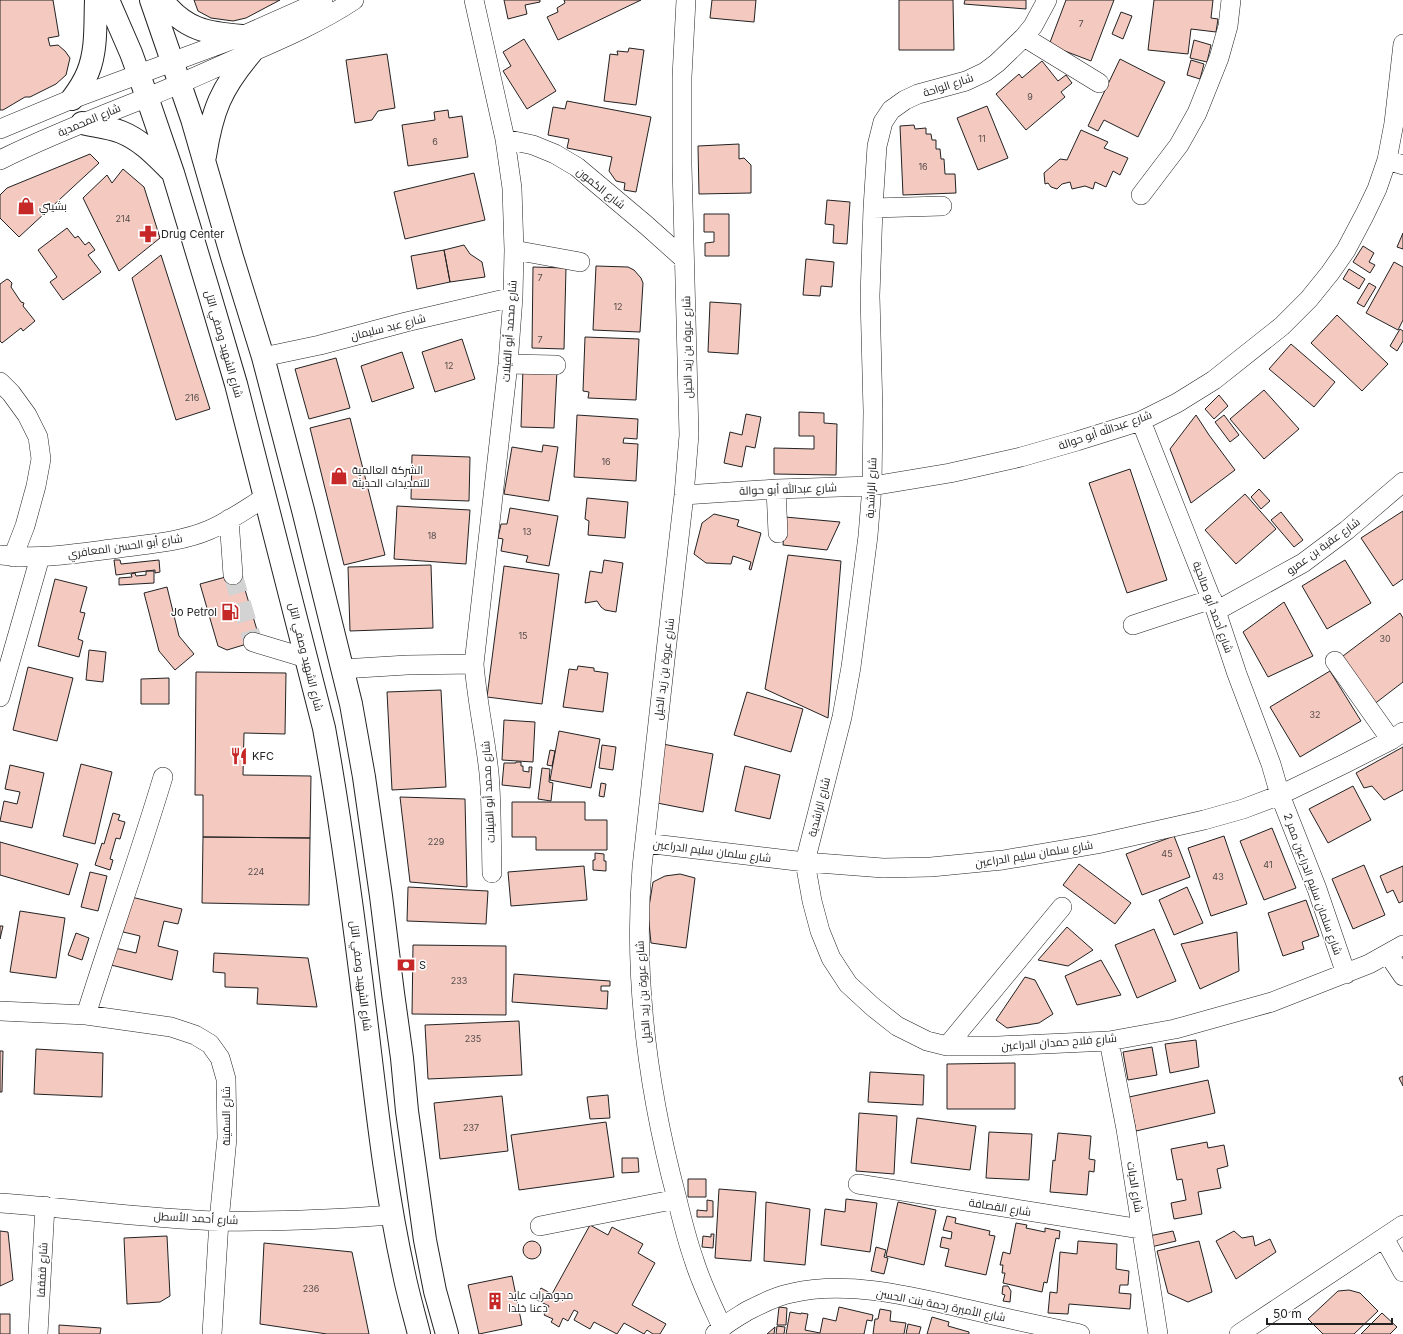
<svg xmlns="http://www.w3.org/2000/svg" width="1403" height="1334" viewBox="0 0 1403 1334" font-family="Inter,Cairo,sans-serif">
<style>
.building{fill:#f3c9c0;stroke:#222}
.lines{fill:none;stroke-linecap:round;stroke-linejoin:round}
.minor-tunnel{stroke:#d3d3d3;stroke-width:19;stroke-dasharray:19 10;stroke-linecap:butt}
.minor-casing{stroke:#222;stroke-width:20}
.major-casing{stroke:#222;stroke-width:24}
.minor{stroke:#fff;stroke-width:19}
.major{stroke:#fff;stroke-width:22}
.labels{text-anchor:middle;dominant-baseline:central;stroke-width:3;stroke-linejoin:round;paint-order:stroke}
.number-label{font-size:9px;fill:#564c4a}
.street-label{font-size:11px;fill:#222;stroke:#fff}
.poi-label{font-size:11px;fill:#222;stroke:#fff;text-anchor:start}
</style>
<rect width="100%" height="100%" fill="#fff"/>
<path class="building" d="M0,0h53l6,36 -11,2 2,8 8,-1 7,6 5,7 -4,17 -10,9 -26,13h-5l-22,13h-3z
M194,0h86l-34,18 -13,3 -22,-3 -13,-7z
M504,0h36v2l-15,3 2,9 -19,5z
M564,0h77l-83,40 -11,-23 11,-5 -1,-4 8,-5z
M712,0h44l-2,22 -44,-4z
M899,0h54l1,50h-55z
M965,0h61v9l-62,-5z
M1066,0h48l-23,61 -42,-16z
M1154,0h59l-2,18 7,1 -2,13 -25,-3 -3,25 -40,-4z
M1121,12l11,4 -9,23 -11,-5z
M524,39l32,52 -29,18 -24,-38 8,-5 -8,-14z
M1194,40l17,5 -4,17 -17,-4z
M629,48l15,2 -8,55 -32,-4 6,-47 8,1 -1,-4 11,1z
M387,54l8,54 -17,3 -6,9 -17,3 -9,-63z
M1120,59l45,23 -27,55 -34,-17 -6,11 -10,-5z
M1191,60l13,4 -4,15 -13,-4z
M1042,61l16,20 8,-6 6,8 -11,9 4,5 -39,33 -30,-36 23,-20 3,4z
M567,101l84,16 -15,75 -12,-2 1,-7 -9,-2 -7,-10 3,-14 -45,-9 2,-9 -21,-4 5,-28 12,2z
M987,106l21,52 -30,12 -21,-52z
M448,110l1,8 13,-2 6,41 -60,9 -6,-41 33,-5 -1,-8z
M914,125l1,4 11,-1v6h5l1,6h4v9h4l1,10h3l1,15h10l1,19 -53,2 -3,-69z
M1081,130l27,12 -4,6 24,10 -8,17 -7,-4 -7,16 -11,-5 -2,7 -8,-3 -13,3 -2,-7 -8,2 -5,5 -6,-2 -3,-4 -3,1 -1,-11 16,-14 7,1z
M739,144v15l5,-1 7,7v28l-52,1 -1,-48z
M90,154l9,9 -80,74 -19,-19v-23l7,-7z
M123,169l21,18 16,51 -41,33 -36,-73 24,-23 5,8z
M474,173l11,47 -80,19 -11,-47z
M827,200l23,2 -3,42 -14,-1 1,-18 -9,-1z
M704,214h25v42h-24v-13l9,-1v-10h-10z
M67,228l8,10 3,-2 7,9 4,-3 6,8 -7,5 13,17 -38,28 -13,-18 7,-5 -19,-27z
M1403,233v16l-6,-2z
M464,245l6,9 12,8 3,15 -35,5 -6,-32z
M1363,246l11,7 -5,9 6,3 -5,8 -17,-11z
M444,250l6,32 -33,7 -6,-33z
M161,255l49,154 -34,11 -44,-142z
M806,259l28,3 -2,25 -11,-1 -1,10 -17,-1z
M1394,262l9,5v53l-5,10 -32,-17z
M596,266l32,1 6,3 7,8 2,5 -3,49 -47,-2z
M533,267l33,1 -2,81 -32,-1z
M1349,269l16,10 -6,10 -16,-10z
M7,279l2,1 3,3 -1,4 10,15 3,1 -1,3 12,15 -12,10 -2,-3 -19,15 -2,-2v-57z
M1369,283l7,4 -12,20 -7,-4z
M710,302l31,2 -3,50 -30,-2z
M1337,315l51,49 -26,27 -51,-48z
M1400,329l3,2v10l-6,10 -7,-5z
M585,337l54,2 -3,61 -48,-2 1,-6 -6,-1z
M462,339l13,40 -40,13 -13,-40z
M1291,344l44,38 -21,25 -45,-38z
M402,352l12,36 -42,14 -11,-36z
M336,358l14,50 -41,11 -14,-50z
M523,368l34,2 -3,58 -33,-1z
M1264,390l35,39 -35,30 -34,-40z
M1219,395l9,11 -14,13 -9,-10z
M799,412l25,1v10l13,1 -1,51 -62,-1v-26l40,1v-13h-15z
M746,414l15,3 -6,31 -9,-2 -4,21 -18,-4 6,-31 12,3z
M577,415l61,4 -1,20 -13,-1 -1,5 15,1 -2,37 -62,-4z
M1196,415l13,20 26,35 -44,33 -21,-54z
M1224,415l15,20 -9,7 -15,-20z
M350,418l35,137 -41,10 -34,-137z
M543,445l15,2 -9,54 -45,-7 8,-47 30,5z
M412,455l58,2 -1,44 -58,-2z
M1130,469l37,111 -40,13 -38,-110z
M1259,489l11,12 -9,8 -10,-12z
M1245,494l31,35 -40,35 -31,-34z
M587,498l41,4 -3,36 -37,-3 1,-14 -4,-2z
M397,506l73,4 -4,54 -72,-5z
M510,508l48,8 -9,50 -23,-4 2,-6 -27,-5 2,-12 -5,-1 3,-14h6z
M1403,511v68l-10,7 -32,-48z
M1281,512l22,28 -9,7 -23,-27z
M714,514l25,6 -2,6 24,7 -10,37 -2,-1 2,-7 -18,-6 -2,8 -25,-1 -12,-9 8,-31z
M785,517l55,5 -13,28 -44,-5z
M788,555l53,6 -13,157 -63,-29z
M114,560h6l1,4 38,-4 1,12 -5,1v-3l-39,5z
M604,560l19,3 -7,49 -11,-2 -4,-3 -4,-6 -12,2 5,-32 12,2z
M1345,560l26,43 -44,26 -25,-43z
M431,565l2,63 -83,3 -2,-64z
M504,566l55,8 -17,130 -55,-7z
M146,571h8v12l-35,2v-7l13,-1 -1,-3 4,-1 1,3 10,-1z
M240,573l20,67 -33,10 -9,-4 -18,-62z
M55,579l32,8 -7,25 5,1 -7,26 5,2 -4,16 -41,-11z
M167,587l12,49 15,18 -19,16 -16,-19 -15,-58z
M1284,602l29,54 -45,21 -25,-45z
M1400,613l3,5v64l-30,23 -34,-46z
M89,650l17,2 -3,30 -17,-2z
M578,666l16,2v3l14,2 -5,39 -40,-5 6,-38 8,1z
M28,667l45,11 -16,63 -44,-11z
M1330,671l31,50 -61,36 -30,-50z
M196,672l90,1 -1,61 -41,-1 -1,42 68,1 -1,62 -107,-1v-42h-8z
M169,678v26h-28v-25z
M441,690l5,97 -54,3 -5,-98z
M747,692l56,17 -12,43 -57,-17z
M504,720l31,2 -2,40 -31,-2z
M559,731l41,8 -9,49 -41,-8z
M663,744l50,10 -10,58 -51,-10z
M602,745l14,2 -3,23 -14,-2z
M1403,747v43l-19,10 -12,-14 -8,2 -8,-15z
M550,750l5,1 -3,15 -5,-1z
M516,762h5v4h2v5l6,1v-5h3l-2,21 -28,-3 2,-22h12z
M81,764l31,8 -17,72 -32,-8z
M10,765l34,8 -12,55 -32,-7 4,-20 13,3 3,-12 -15,-3z
M745,766l35,9 -10,44 -35,-8z
M542,768l8,1 -1,13 4,1 -2,18 -13,-2z
M601,783l5,1 -2,13 -5,-1z
M1353,786l18,34 -43,23 -19,-34z
M400,797l65,2 2,88 -57,-5z
M512,802h73v18h22v30h-71v-13h-24z
M113,813l7,2 -2,5 7,2 -5,17 -4,-1 -6,21 3,1 -3,10 -15,-5 7,-22 2,1z
M1272,828l24,60 -32,12 -24,-59z
M1174,836l16,41 -48,18 -16,-41z
M1224,836l23,68 -36,12 -23,-68z
M203,837l107,1 -1,67 -107,-2z
M0,842l78,22 -9,31 -69,-20z
M595,853l9,1v7h2v10l-13,-1v-10h2z
M1079,864l52,39 -16,21 -52,-39z
M1364,865l21,50 -32,14 -21,-50z
M584,866l3,34 -76,6 -3,-34z
M1403,866v35l-4,2 -6,-13 -6,3 -7,-17z
M90,872l17,4 -9,35 -17,-4z
M680,874l15,4 -9,70 -35,-5 -3,-30 5,-31 12,-6z
M408,887l80,4 -2,33 -79,-3z
M1187,887l16,36 -29,12 -15,-35z
M127,896l55,13 -4,15 -14,-3 -6,25 20,5 -6,29 -61,-15 4,-17 21,5 4,-17 -21,-5z
M1306,900l13,36 -17,6 2,7 -21,7 -15,-43z
M20,911l45,7 -9,60 -46,-6z
M0,926h3l-3,13z
M1067,927l26,23 -25,16 -30,-6z
M1154,929l22,52 -39,17 -22,-53z
M1237,932l2,39 -39,18 -19,-45z
M76,933l13,5 -7,22 -14,-5z
M413,945l93,1v69l-94,-1z
M214,953l94,5 9,49 -60,-3 1,-16 -33,-1v-14l-12,-1z
M1101,960l20,35 -44,10 -12,-29z
M514,974l96,7v5h-9v5h7l-1,18 -95,-7z
M1025,977l10,3 18,34 -14,9 -32,5 -11,-8z
M519,1021l3,54 -94,4 -3,-54z
M1196,1040l3,27 -29,6 -5,-29z
M1152,1047l5,28 -29,5 -5,-28z
M36,1049l67,4 -1,44 -68,-3z
M0,1051h3l-1,41h-2z
M1015,1063v46h-68v-45z
M870,1072l54,3 -1,30 -55,-3z
M1403,1076v10l-4,-8z
M1208,1080l7,33 -79,18 -7,-34z
M608,1095l2,23 -20,1 -3,-22z
M502,1096l6,55 -68,8 -6,-56z
M859,1113l38,3 -3,58 -38,-3z
M917,1118l59,8 -6,44 -59,-7z
M606,1122l8,55 -95,13 -8,-55z
M989,1132l43,2 -3,46 -43,-2z
M1058,1133l33,3 -2,23 6,1 -1,12 -5,-1 -2,24 -37,-3 3,-32 2,1z
M1207,1142l1,6 16,-3 4,21 -11,3 4,19 -23,4 4,22 -28,5 -3,-16 15,-3 -4,-21 -5,1 -6,-31z
M622,1158h16l1,14 -17,1z
M688,1179h18v18h-18z
M719,1189l37,3 -5,69 -36,-3z
M846,1199l31,4 -7,49 -49,-7 4,-36 20,3z
M707,1200l6,1v16h-16v-7l10,1z
M766,1202l44,7 -5,56 -41,-4z
M898,1202l38,8 -12,55 -38,-9z
M947,1216l9,2 -1,5 35,8 -1,4 6,1 -9,39 -41,-9 4,-17 -9,-2 2,-10 9,2 1,-7 -9,-2z
M1016,1223l11,2 -1,3 19,4v-4l15,3 -1,8 -3,-1 -9,45 -3,-1 -2,10 -39,-9 2,-10h-3l1,-8h-3l3,-13 7,2z
M590,1225l18,10 4,-8 31,17 -5,9 17,10 -23,42 34,19 -6,10h-7l-6,-4 -3,4 -20,-11 -7,11 -23,-12 -4,7 -16,-9 4,-8 -4,-2 -6,11 -5,-3 -4,9 -8,-5 2,-3 -9,-4 5,-9 -14,-7 6,-11 11,6z
M0,1231l8,1 5,48 -13,6z
M1173,1231l3,10 -25,6 -2,-11z
M1234,1231l8,7 11,-2 2,10 15,-7 6,13 -40,27 -20,-38z
M711,1234h3l-1,14 -11,-1 1,-11 8,1z
M167,1236l3,60 -10,6 -33,2 -3,-66z
M1078,1241l39,3 -1,25 13,2 -1,14h-8l-1,8 12,1 -1,15 -61,-5 -1,10 -20,-1 2,-21 7,1 3,-41 17,2z
M1199,1241l13,51 -24,10 -20,-9 -11,-42z
M523 1250a9 9 0 1 1 18 0a9 9 0 1 1-18 0Z
M264,1243l88,9 17,82h-42l-67,-10z
M876,1247l10,3 -2,7 4,1 -4,16 -13,-3z
M512,1276l10,49 -43,9 -11,-49z
M1003,1286h5l3,5 -1,11 -7,-1 2,-6 -3,-1z
M1349,1290l11,3 18,18 -24,23h-31l-15,-15 30,-28z
M779,1307l8,1 -1,17h-9z
M839,1307l34,8 -1,6 -5,-1 -3,14h-78l4,-22 11,2v-1l7,1 -3,16 15,3 3,-15 13,3z
M880,1309l11,2 -1,10 16,2 -2,11h-31l2,-15h3z
M1382,1313l15,14 -7,7h-29z
M0,1314h10v20h-10z
M932,1317l17,5 -1,4 21,6v2h-42z
M908,1324l13,3 -2,7h-13z
M59,1325l42,3 -1,6h-41z
M777,1326l8,1 -1,7h-8z
M775,1327l-1,7h-7z"/>
<g class="lines">
<path class="minor-tunnel" d="M233,575l20,67"/>
<g class="minor-casing">
<path id="minor" d="M474,0l31,139 7,49 2,62 -1,47 -5,67 -34,300c3,37 11,72 15,109 3,33 2,67 3,100
M686,0l-4,77v88l7,270 -5,60 -18,156 -24,216c-9,112 6,224 35,332 5,21 10,41 17,61 7,23 18,45 28,67
M1047,0l-14,26 -9,11 -27,26 -12,9 -19,9 -48,13 -13,6 -14,10 -8,12 -6,24 -4,62 -3,88 3,115 -1,75 -4,50 -17,131 -9,50 -37,145 7,39 8,30 11,27 17,26 25,23 24,19 30,15 20,5h51l111,-5 66,-12 97,-27 97,-38 34,-19
M1024,37l75,46
M0,129l72,-30 170,-63 81,-36
M505,139l28,6 22,9 22,13 69,58 38,34
M0,160c48,-24 98,-43 148,-63 30,-12 60,-26 90,-39 39,-17 80,-34 116,-58
M1387,160l16,5
M1141,195l38,-50 18,-32 22,-55 9,-32 3,-26
M873,208l69,-2
M514,250l66,12
M263,357l57,-12 86,-23 107,-25
M508,364l48,1
M0,382l11,11 16,22 11,22 3,22 -5,27 -11,40 -12,31
M1141,421l75,190 21,63 34,90 9,31 37,94 29,85
M776,489l2,44
M684,495l92,-6 96,-3 78,-13 71,-16 56,-16 64,-20 36,-18 37,-23 68,-54 27,-27 21,-26 16,-23 19,-36 12,-25 10,-29 7,-37 9,-79
M229,519l4,56
M0,555c40,5 79,-2 119,-7 29,-4 62,-6 90,-18 19,-8 37,-21 55,-32
M1216,611l87,-48 44,-33 56,-48
M1133,625l79,-26
M253,642l53,16
M1335,661l56,79
M342,669l65,-4 67,-1
M0,697l40,-140
M645,843l160,19 78,6 48,-1 72,-7 94,-16 107,-24 39,-11 37,-14 64,-31 47,-24 12,-8
M1388,954l15,22
M0,1011l86,4 85,12 24,8 15,9 10,14 6,21 1,59 -8,83 -7,113
M86,1015c25,-80 53,-158 77,-238
M1109,1041l17,88 32,205
M947,1046l115,-139
M858,1184l283,45
M0,1203c73,5 147,16 220,18 58,1 115,-2 173,-6
M540,1226l137,-27
M1384,1238l19,34
M38,1334l7,-128
M715,1334c9,-10 21,-16 32,-23 14,-7 29,-15 45,-18 60,-14 129,6 188,19 33,8 67,15 100,22
M1239,1334l164,-109"/>
</g>
<g class="major-casing">
<path id="major" d="M108,0l23,53 16,44 26,76 35,116 28,95 88,344c18,99 31,199 43,299 10,83 19,166 37,247 4,20 10,40 15,60
M151,0l41,119 40,138 31,100 40,153 48,194 13,73 17,119 12,97 9,65 5,53 18,129 10,51 12,43
M162,0c23,30 45,33 80,36
M72,99c6,-8 12,-17 16,-27 9,-22 7,-48 8,-72
M82,123c13,3 27,4 39,9 20,8 34,23 49,38
M205,156c7,-45 16,-68 46,-103"/>
</g>
<use href="#minor" class="minor"/>
<use href="#major" class="major"/>
</g>
<defs>
<g id="shop-bare" transform="scale(1.38)"><path d="M-5-2.5h2.3a2.7 3.5 0 0 1 5.4 0H5L5.5 6h-11ZM-1.5-2.5h3a1.5 2.3 0 0 0-3 0Z" fill="#c62828" stroke="#fff" stroke-width="2.5" paint-order="stroke"/></g>
<g id="pharmacy-bare" transform="scale(1.38)"><path d="M-2-6h4v4h4v4h-4v4h-4v-4h-4v-4h4Z" fill="#c62828" stroke="#fff" stroke-width="2.5" paint-order="stroke"/></g>
<g id="fuel-bare" transform="scale(1.38)"><path d="M-5.5-6h7V0h2V4h1.3V-2.5L3-4.5l.8-.8L6-3V5H2.5V1h-1V6h-7ZM-4.2-4.7v3.2H.2V-4.7Z" fill="#c62828" stroke="#fff" stroke-width="2.5" paint-order="stroke"/></g>
<g id="restaurant-bare" transform="scale(1.38)"><path d="M-5-6h1v4h1v-4h1v4h1v-4h1v5L-1.5 .5V6h-2V.5L-5-1ZM5-6V6H3V1.5H1.5Q1.5-4 5-6Z" fill="#c62828" stroke="#fff" stroke-width="2.5" paint-order="stroke"/></g>
<g id="bank-bare" transform="scale(1.38)"><path d="M-6-4H6V4H-6ZM0-2.3a2.3 2.3 0 1 0 0 4.6a2.3 2.3 0 1 0 0-4.6Z" fill="#c62828" stroke="#fff" stroke-width="2.5" paint-order="stroke"/></g>
<g id="building-bare" transform="scale(1.38)"><path d="M-4-6H4V6H1V3H-1V6H-4ZM-2.5-4.3h1.7v1.8h-1.7ZM.8-4.3h1.7v1.8H.8ZM-2.5-1h1.7V.8h-1.7ZM.8-1h1.7V.8H.8Z" fill="#c62828" stroke="#fff" stroke-width="2.5" paint-order="stroke"/></g>
</defs>
<g fill-rule="evenodd">
<use href="#shop-bare" x="26" y="206"/>
<use href="#pharmacy-bare" x="148" y="234"/>
<use href="#shop-bare" x="339" y="476"/>
<use href="#fuel-bare" x="230" y="612"/>
<use href="#restaurant-bare" x="239" y="756"/>
<use href="#bank-bare" x="406" y="965"/>
<use href="#building-bare" x="495" y="1301"/>
</g>
<g class="labels">
<g class="number-label">
<text x="1081" y="23">7</text>
<text x="1030" y="96">9</text>
<text x="982" y="138">11</text>
<text x="435" y="141">6</text>
<text x="923" y="166">16</text>
<text x="123" y="218">214</text>
<text x="540" y="277">7</text>
<text x="618" y="306">12</text>
<text x="540" y="339">7</text>
<text x="449" y="365">12</text>
<text x="192" y="397">216</text>
<text x="606" y="461">16</text>
<text x="527" y="531">13</text>
<text x="432" y="535">18</text>
<text x="523" y="635">15</text>
<text x="1385" y="638">30</text>
<text x="1315" y="714">32</text>
<text x="436" y="841">229</text>
<text x="1167" y="853">45</text>
<text x="1268" y="864">41</text>
<text x="256" y="871">224</text>
<text x="1218" y="876">43</text>
<text x="459" y="980">233</text>
<text x="473" y="1038">235</text>
<text x="471" y="1127">237</text>
<text x="311" y="1288">236</text>
</g>
<g class="street-label">
<text transform="translate(948 85) rotate(-18)">شارع الواحة</text>
<text transform="translate(89 120) rotate(-23)">شارع المحمدية</text>
<text transform="translate(601 188) rotate(39)">شارع الكمون</text>
<text transform="translate(388 327) rotate(-14)">شارع عبد سليمان</text>
<text transform="translate(509 331) rotate(-86)">شارع محمد أبو الفيلات</text>
<text transform="translate(224 344) rotate(74)">شارع الشهيد وصفي التل</text>
<text transform="translate(687 347) rotate(-91)">شارع عروة بن زيد الخيل</text>
<text transform="translate(1105 430) rotate(-19)">شارع عبدالله أبو حوالة</text>
<text transform="translate(871 488) rotate(-87)">شارع الراشدية</text>
<text transform="translate(788 489) rotate(-2)">شارع عبدالله أبو حوالة</text>
<text transform="translate(125 546) rotate(-8)">شارع أبو الحسن المعافري</text>
<text transform="translate(1323 546) rotate(-36)">شارع عقبة بن عمرو</text>
<text transform="translate(1213 607) rotate(70)">شارع أحمد أبو صالحية</text>
<text transform="translate(306 657) rotate(76)">شارع الشهيد وصفي التل</text>
<text transform="translate(664 669) rotate(-83)">شارع عروة بن زيد الخيل</text>
<text transform="translate(488 792) rotate(-93)">شارع محمد أبو الفيلات</text>
<text transform="translate(819 807) rotate(-76)">شارع الراشدية</text>
<text transform="translate(712 851) rotate(7)">شارع سلمان سليم الدراعين</text>
<text transform="translate(1034 854) rotate(-9)">شارع سلمان سليم الدراعين</text>
<text transform="translate(1313 884) rotate(70)">شارع سلمان سليم الدراعين ممر 2</text>
<text transform="translate(361 976) rotate(83)">شارع الشهيد وصفي التل</text>
<text transform="translate(643 992) rotate(-94)">شارع عروة بن زيد الخيل</text>
<text transform="translate(1059 1042) rotate(-4)">شارع فلاح حمدان الدراعين</text>
<text transform="translate(226 1116) rotate(-90)">شارع السفينة</text>
<text transform="translate(1135 1187) rotate(81)">شارع الديات</text>
<text transform="translate(1000 1207) rotate(9)">شارع القصافة</text>
<text transform="translate(196 1218) rotate(3)">شارع أحمد الأسطل</text>
<text transform="translate(42 1270) rotate(-87)">شارع قفقفا</text>
<text transform="translate(941 1305) rotate(11)">شارع الأميرة رحمة بنت الحسن</text>
</g>
<g class="poi-label">
<text x="39" y="206">بشيتي</text>
<text x="161" y="234">Drug Center</text>
<text x="352" y="470">الشركة العالمية<tspan x="352" dy="13">للتمديدات الحديثة</tspan></text>
<text x="217" y="612" text-anchor="end">Jo Petrol</text>
<text x="252" y="756">KFC</text>
<text x="419" y="965">S</text>
<text x="508" y="1295">مجوهرات عايد<tspan x="508" dy="13">دعنا خلدا</tspan></text>
</g>
</g>
<path d="M1267 1318v6h125v-6" fill="none" stroke="#222222" stroke-width="2"/>
<text x="1273" y="1318" font-size="12" fill="#222222" stroke="#ffffff" stroke-width="3" paint-order="stroke">50 m</text>
</svg>
